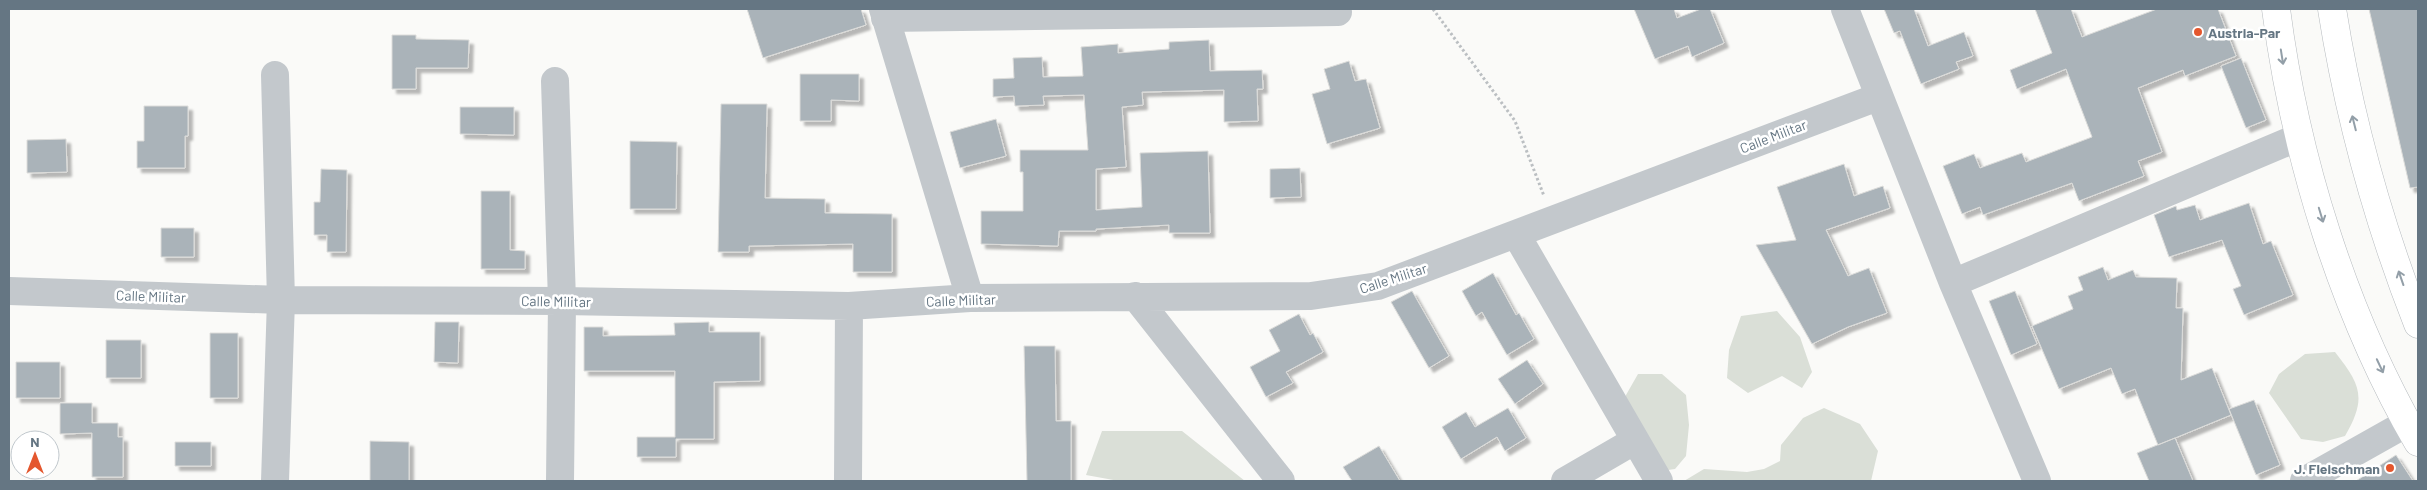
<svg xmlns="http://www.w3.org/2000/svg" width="2427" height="490" viewBox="0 0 2427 490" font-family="Barlow,sans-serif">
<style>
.green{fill:#dadfd7}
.building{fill:#aab3b9;stroke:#dcdcda;filter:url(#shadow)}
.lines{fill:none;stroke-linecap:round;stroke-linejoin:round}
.major-casing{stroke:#b5babe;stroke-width:29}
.path{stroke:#bbbfc2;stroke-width:3;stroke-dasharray:2.5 2.5;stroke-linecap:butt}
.minor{stroke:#c3c8cc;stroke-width:28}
.major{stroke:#fff;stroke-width:28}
.oneway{stroke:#939fa8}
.poi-dot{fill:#e4572e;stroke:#fff;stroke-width:2}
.labels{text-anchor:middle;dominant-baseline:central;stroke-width:5;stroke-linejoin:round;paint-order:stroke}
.poi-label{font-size:14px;font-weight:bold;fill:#657683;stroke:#fff;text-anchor:start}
.street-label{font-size:14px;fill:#657683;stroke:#fff}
</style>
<defs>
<filter id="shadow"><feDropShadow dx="4.5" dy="4.5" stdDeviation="1" flood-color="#0004"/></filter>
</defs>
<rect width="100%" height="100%" fill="#fafaf8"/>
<path class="green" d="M1777,311l23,26 12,35 -10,16 -20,-12 -34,17 -21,-15 2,-28 12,-34z
M2335,352c26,33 32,46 10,84l-22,6 -22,-3 -32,-46 10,-19 26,-20z
M1638,374h24l24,21 3,30 -3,31 -11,13 -21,3 -33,-58 5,-19z
M1824,408l36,16 18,27 -7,30h-187l20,-12 43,3 17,-3 16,-8 1,-16 22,-27z
M1102,431h80l63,50h-126l-33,-6z"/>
<path class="building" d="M747,9h114l5,16 -103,33z
M1634,9h40l3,9 24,-9h9l14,34 -32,14 -4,-11 -33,13z
M1884,9h30l14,37 36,-14 9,24 -17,6 3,7 -38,15 -21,-53 -6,2z
M2035,9h36l11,28 75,-28h61l18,47 -51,20 -2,-6 -45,18 24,64 -24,9 6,15 -65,25 -7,-18 -89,32 -3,-8 -18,7 -19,-48 31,-12 6,14 42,-15 4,9 66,-25 -26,-68 -49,20 -7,-19 42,-17z
M2369,9h49v178l-8,1z
M392,35h24v4l53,1 -1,28h-52v21h-24z
M1209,40l1,31 52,-1 1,19h-6l1,32 -34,1v-32l-82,2 1,13 -21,2 4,60 -30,2v41l46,-3 -2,-54 68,-2 2,82h-41v-8l-73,4v2h-37l-1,15 -77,-2v-33h42v-39h-3v-22h68l-4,-55 -41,1 1,9 -29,1 -1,-10 -21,1v-18l21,-1 -1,-20 29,-1 1,20 40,-1 -2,-29 37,-3v9l51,-4v-7z
M2241,58l25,62 -20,8 -25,-62z
M1349,61l6,20 11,-2 14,49 -53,16 -15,-50 18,-5 -6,-20z
M800,74h59v27l-28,-1v21h-31z
M721,104h46l-2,94 60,1v14l67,1v58h-39v-28l-104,2v6h-31z
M144,106h44v30h-3v32h-48v-27h7z
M460,107h54v28l-54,-1z
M996,119l10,37 -46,12 -10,-36z
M66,139l1,33 -40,1v-33z
M630,141l47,1 -1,67h-46z
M1844,164l10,32 29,-10 7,22 -64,22 22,46 21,-8 18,45 -39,14 -36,17 -56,-99 40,-5 -19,-53z
M1300,168l1,29 -31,1v-29z
M321,169l26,1 -1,82h-19v-17h-13v-33h6z
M481,191h29v59l15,1v18h-44z
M2249,203l14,41 8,-3 22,54 -49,20 -11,-26 8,-3 -19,-46 -53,17 -15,-42 22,-9 1,4 18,-5 5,15z
M161,228h33v29h-33z
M2103,267l5,13 25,-10 3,7 41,1 -1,30h7l-2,72 31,-12 19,47 -73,30 -23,-56 -13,5 -11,-26 -52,21 -27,-63 41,-17 -5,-13 15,-6 -5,-13z
M1493,273l23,42 3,-2 15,26 -27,16 -25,-43 -6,4 -14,-25z
M1412,291l37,65 -20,12 -38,-66z
M2015,291l22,53 -26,11 -22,-54z
M1299,314l11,21 3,-2 10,19 -37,20 7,11 -27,14 -16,-30 30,-16 -11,-21z
M435,322h24l-1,41 -24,-1z
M709,322v10h51v49l-46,1v57h-38v18h-39v-20h38v-66h-91v-44h19v9l72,-1 -1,-12z
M210,333h28v65h-28z
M106,340h35v38h-35z
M1024,346h31l1,75h15v60h-44z
M1527,360l16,24 -28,20 -17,-25z
M16,362h44v36h-44z
M2254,400l26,65 -24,10 -27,-66z
M60,403h32v20h26v14h5v40h-31v-44l-32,1z
M1508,408l18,30 -21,13 -8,-14 -36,22 -19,-32 24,-15 9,15z
M2175,438l18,43h-44l-12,-28z
M370,441l39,1v39h-39z
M175,442h36v24h-36z
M1379,446l21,35h-48l-9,-14z
M2396,455l17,26h-57z"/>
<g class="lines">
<g class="major-casing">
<path id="major" d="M2276,9c19,147 67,304 142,433
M2332,9c17,108 46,213 86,315"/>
</g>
<path class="path" d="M1433,9l82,112 29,75"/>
<path class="minor" d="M883,9l87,289
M1845,9l108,274 84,198
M885,18l453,-6
M275,75l6,225 -6,181
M555,81l7,220 -2,180
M1516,234l143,247
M1953,283l346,-146
M9,291l272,9 281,1 287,5 121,-8 341,-2 67,-10 500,-189
M1135,296l146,185
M848,481l1,-175
M1565,481l69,-40
M2304,481l103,-58"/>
<use href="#major" class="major"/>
</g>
<defs><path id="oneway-shaft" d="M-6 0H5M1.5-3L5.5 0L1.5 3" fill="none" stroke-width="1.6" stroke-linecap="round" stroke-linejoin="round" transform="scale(1.25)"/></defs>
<g class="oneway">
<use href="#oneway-shaft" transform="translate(2282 57) rotate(81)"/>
<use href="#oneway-shaft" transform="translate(2354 123) rotate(-104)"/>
<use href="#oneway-shaft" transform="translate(2321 215) rotate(73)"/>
<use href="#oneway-shaft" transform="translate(2401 278) rotate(-109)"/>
<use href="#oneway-shaft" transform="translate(2380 366) rotate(65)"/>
</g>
<g class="poi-dot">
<circle cx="2198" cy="32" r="5"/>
<circle cx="2390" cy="468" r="5"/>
</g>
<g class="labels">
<g class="poi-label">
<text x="2208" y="32">Austria-Par</text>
<text x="2380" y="468" text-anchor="end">J. Fleischman</text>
</g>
<g class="street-label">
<text transform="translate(1773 136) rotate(-21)">Calle Militar</text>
<text transform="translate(1393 278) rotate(-18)">Calle Militar</text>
<text transform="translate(151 296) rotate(2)">Calle Militar</text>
<text transform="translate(961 300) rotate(-2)">Calle Militar</text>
<text transform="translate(556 301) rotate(1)">Calle Militar</text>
</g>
</g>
<rect width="2427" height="490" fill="none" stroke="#657683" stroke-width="20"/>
<g transform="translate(35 455)"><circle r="24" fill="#ffffff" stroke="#c1c8cd"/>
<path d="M0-4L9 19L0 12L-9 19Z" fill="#e4572e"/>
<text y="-8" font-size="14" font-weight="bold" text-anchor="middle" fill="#657683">N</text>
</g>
</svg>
